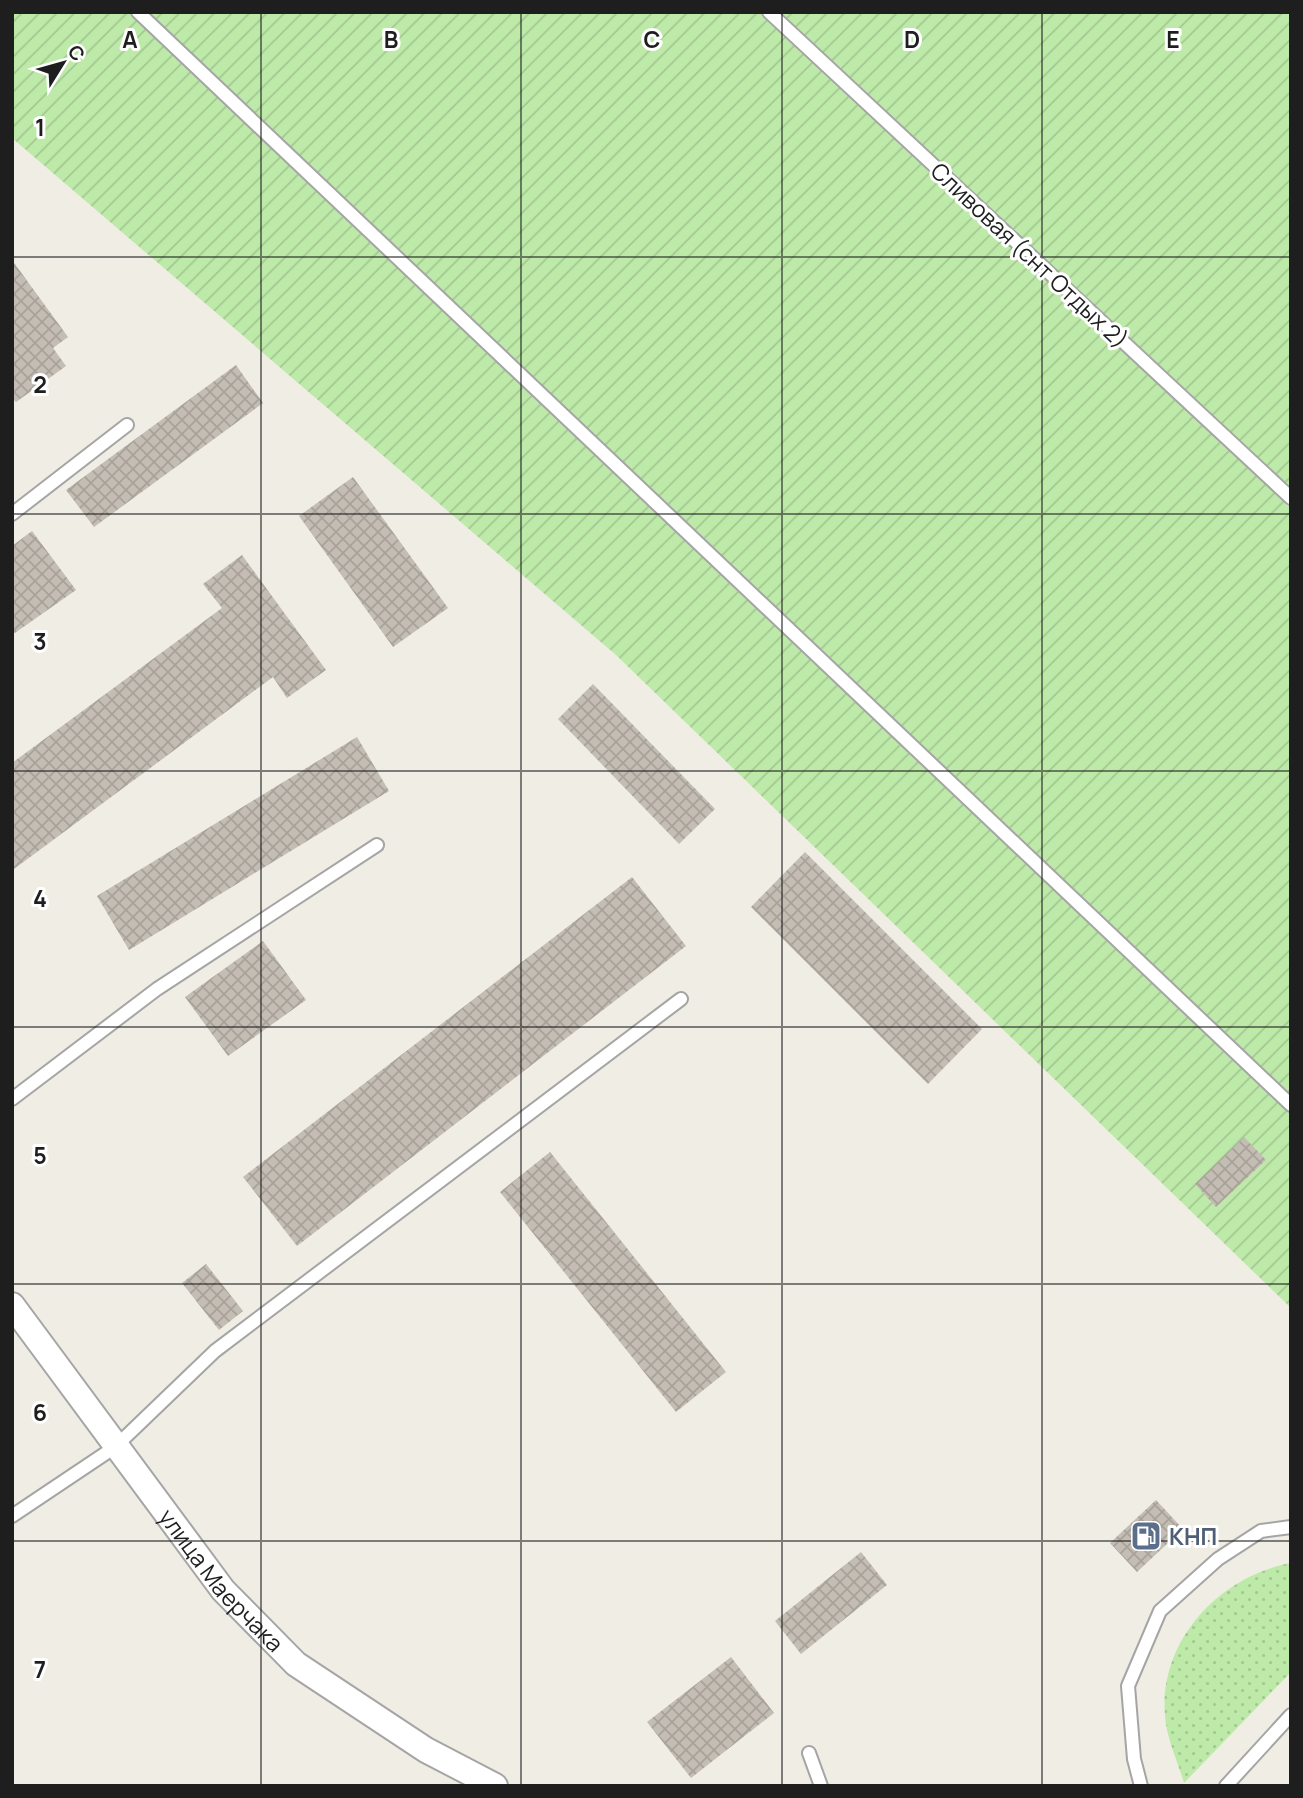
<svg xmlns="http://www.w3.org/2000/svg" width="1303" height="1798" viewBox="0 0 1303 1798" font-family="Manrope,sans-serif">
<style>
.grass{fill:url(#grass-dots)}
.garden{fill:url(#garden-furrows)}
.building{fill:url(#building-cross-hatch)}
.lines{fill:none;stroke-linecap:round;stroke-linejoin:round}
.service-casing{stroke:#a5a5a5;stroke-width:16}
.minor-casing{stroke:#a5a5a5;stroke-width:28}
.service{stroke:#fff;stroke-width:12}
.minor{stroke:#fff;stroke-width:24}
.grid{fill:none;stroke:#1e1e1e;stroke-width:2;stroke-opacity:0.55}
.labels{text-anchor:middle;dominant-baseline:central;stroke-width:6;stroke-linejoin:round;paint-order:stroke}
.street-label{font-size:23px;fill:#1e1e1e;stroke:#fff}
.service-label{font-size:23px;font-weight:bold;fill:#4e5e75;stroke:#fff;text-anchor:start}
.grid-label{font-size:23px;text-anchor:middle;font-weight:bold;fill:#1e1e1e;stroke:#fff;stroke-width:6;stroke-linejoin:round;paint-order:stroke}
</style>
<defs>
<pattern id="grass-dots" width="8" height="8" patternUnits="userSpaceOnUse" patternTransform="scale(1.75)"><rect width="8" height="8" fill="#beeaa9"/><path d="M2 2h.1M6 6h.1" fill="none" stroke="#a3c891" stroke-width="1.8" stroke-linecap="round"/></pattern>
<pattern id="garden-furrows" width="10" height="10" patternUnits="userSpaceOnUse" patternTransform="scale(1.75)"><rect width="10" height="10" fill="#beeaa9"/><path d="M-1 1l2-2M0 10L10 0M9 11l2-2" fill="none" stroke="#a3c891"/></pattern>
<pattern id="building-cross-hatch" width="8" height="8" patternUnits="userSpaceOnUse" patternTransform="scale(1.75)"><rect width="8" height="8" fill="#c4bdb3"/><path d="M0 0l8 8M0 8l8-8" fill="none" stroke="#a8a29a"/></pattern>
</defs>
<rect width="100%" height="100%" fill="#efede4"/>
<path class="grass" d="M1291,1563v109l-107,111c-6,-21 -18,-46 -19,-68 -6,-75 55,-139 126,-152z"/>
<path class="garden" d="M12,12h1279v1296l-675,-653 -604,-517z"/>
<path class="building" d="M12,260l56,77 -15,11 13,18 -50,36 -4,-4z
M236,365l27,38 -169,124 -28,-37z
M353,477l95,131 -55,39 -94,-131z
M32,531l44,59 -64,45v-89z
M242,555l84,115 -39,28 -14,-21 -259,192 -2,-106 210,-155 -19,-24z
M593,684l122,125 -36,35 -121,-125z
M357,737l32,54 -260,159 -32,-54z
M805,852l177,177 -54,55 -177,-177z
M632,877l54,69 -389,300 -54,-69z
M263,941l43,59 -78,56 -43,-59z
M1244,1137l22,23 -50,47 -21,-23z
M550,1152l176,220 -50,40 -176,-220z
M206,1264l37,47 -24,19 -37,-47z
M1156,1500l27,29 -46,43 -27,-29z
M861,1552l26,33 -86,69 -26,-33z
M731,1657l43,56 -83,65 -44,-56z"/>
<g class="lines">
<g class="service-casing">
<path id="service" d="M138,12l1153,1093
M769,12l522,486
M12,514l115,-89
M12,1099l145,-110 220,-144
M12,1516l103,-69 100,-96 466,-352
M809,1753l12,33
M1141,1786l-7,-27 -6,-73 32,-75 58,-52 43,-28 30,-4
M1226,1786l65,-71"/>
</g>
<g class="minor-casing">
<g id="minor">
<path id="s1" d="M12,1305l211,285 73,74 130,86 69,36"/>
</g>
</g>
<use href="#service" class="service"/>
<use href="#minor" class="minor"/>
</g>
<path class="grid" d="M261,12v1774M521,12v1774M782,12v1774M1042,12v1774M12,257h1279M12,514h1279M12,771h1279M12,1027h1279M12,1284h1279M12,1541h1279"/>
<defs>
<g id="fuel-square" transform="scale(1.575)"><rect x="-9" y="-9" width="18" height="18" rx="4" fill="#5c6f8a" stroke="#fff"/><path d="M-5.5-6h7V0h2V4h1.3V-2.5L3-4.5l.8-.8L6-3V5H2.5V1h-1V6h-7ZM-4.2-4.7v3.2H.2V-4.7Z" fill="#fff"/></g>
</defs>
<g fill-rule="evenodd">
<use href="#fuel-square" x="1146" y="1536"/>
</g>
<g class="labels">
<g class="street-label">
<text transform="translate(1030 255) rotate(43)">Сливовая (снт Отдых 2)</text>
<text stroke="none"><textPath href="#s1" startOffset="346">улица Маерчака</textPath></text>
</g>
<g class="service-label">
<text x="1169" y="1536">КНП</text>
</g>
</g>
<g class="grid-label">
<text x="130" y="48">A</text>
<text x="391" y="48">B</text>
<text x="652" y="48">C</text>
<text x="912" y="48">D</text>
<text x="1173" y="48">E</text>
<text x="40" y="136">1</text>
<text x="40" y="393">2</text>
<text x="40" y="650">3</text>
<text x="40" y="907">4</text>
<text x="40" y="1164">5</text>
<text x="40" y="1421">6</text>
<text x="40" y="1678">7</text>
</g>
<rect width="1303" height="1798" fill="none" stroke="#1e1e1e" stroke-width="28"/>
<g transform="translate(63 63) rotate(53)" stroke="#ffffff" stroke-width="5" paint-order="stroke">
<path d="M0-5L12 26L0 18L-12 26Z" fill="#1e1e1e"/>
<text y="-10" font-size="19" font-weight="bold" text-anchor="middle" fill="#1e1e1e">С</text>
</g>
</svg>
